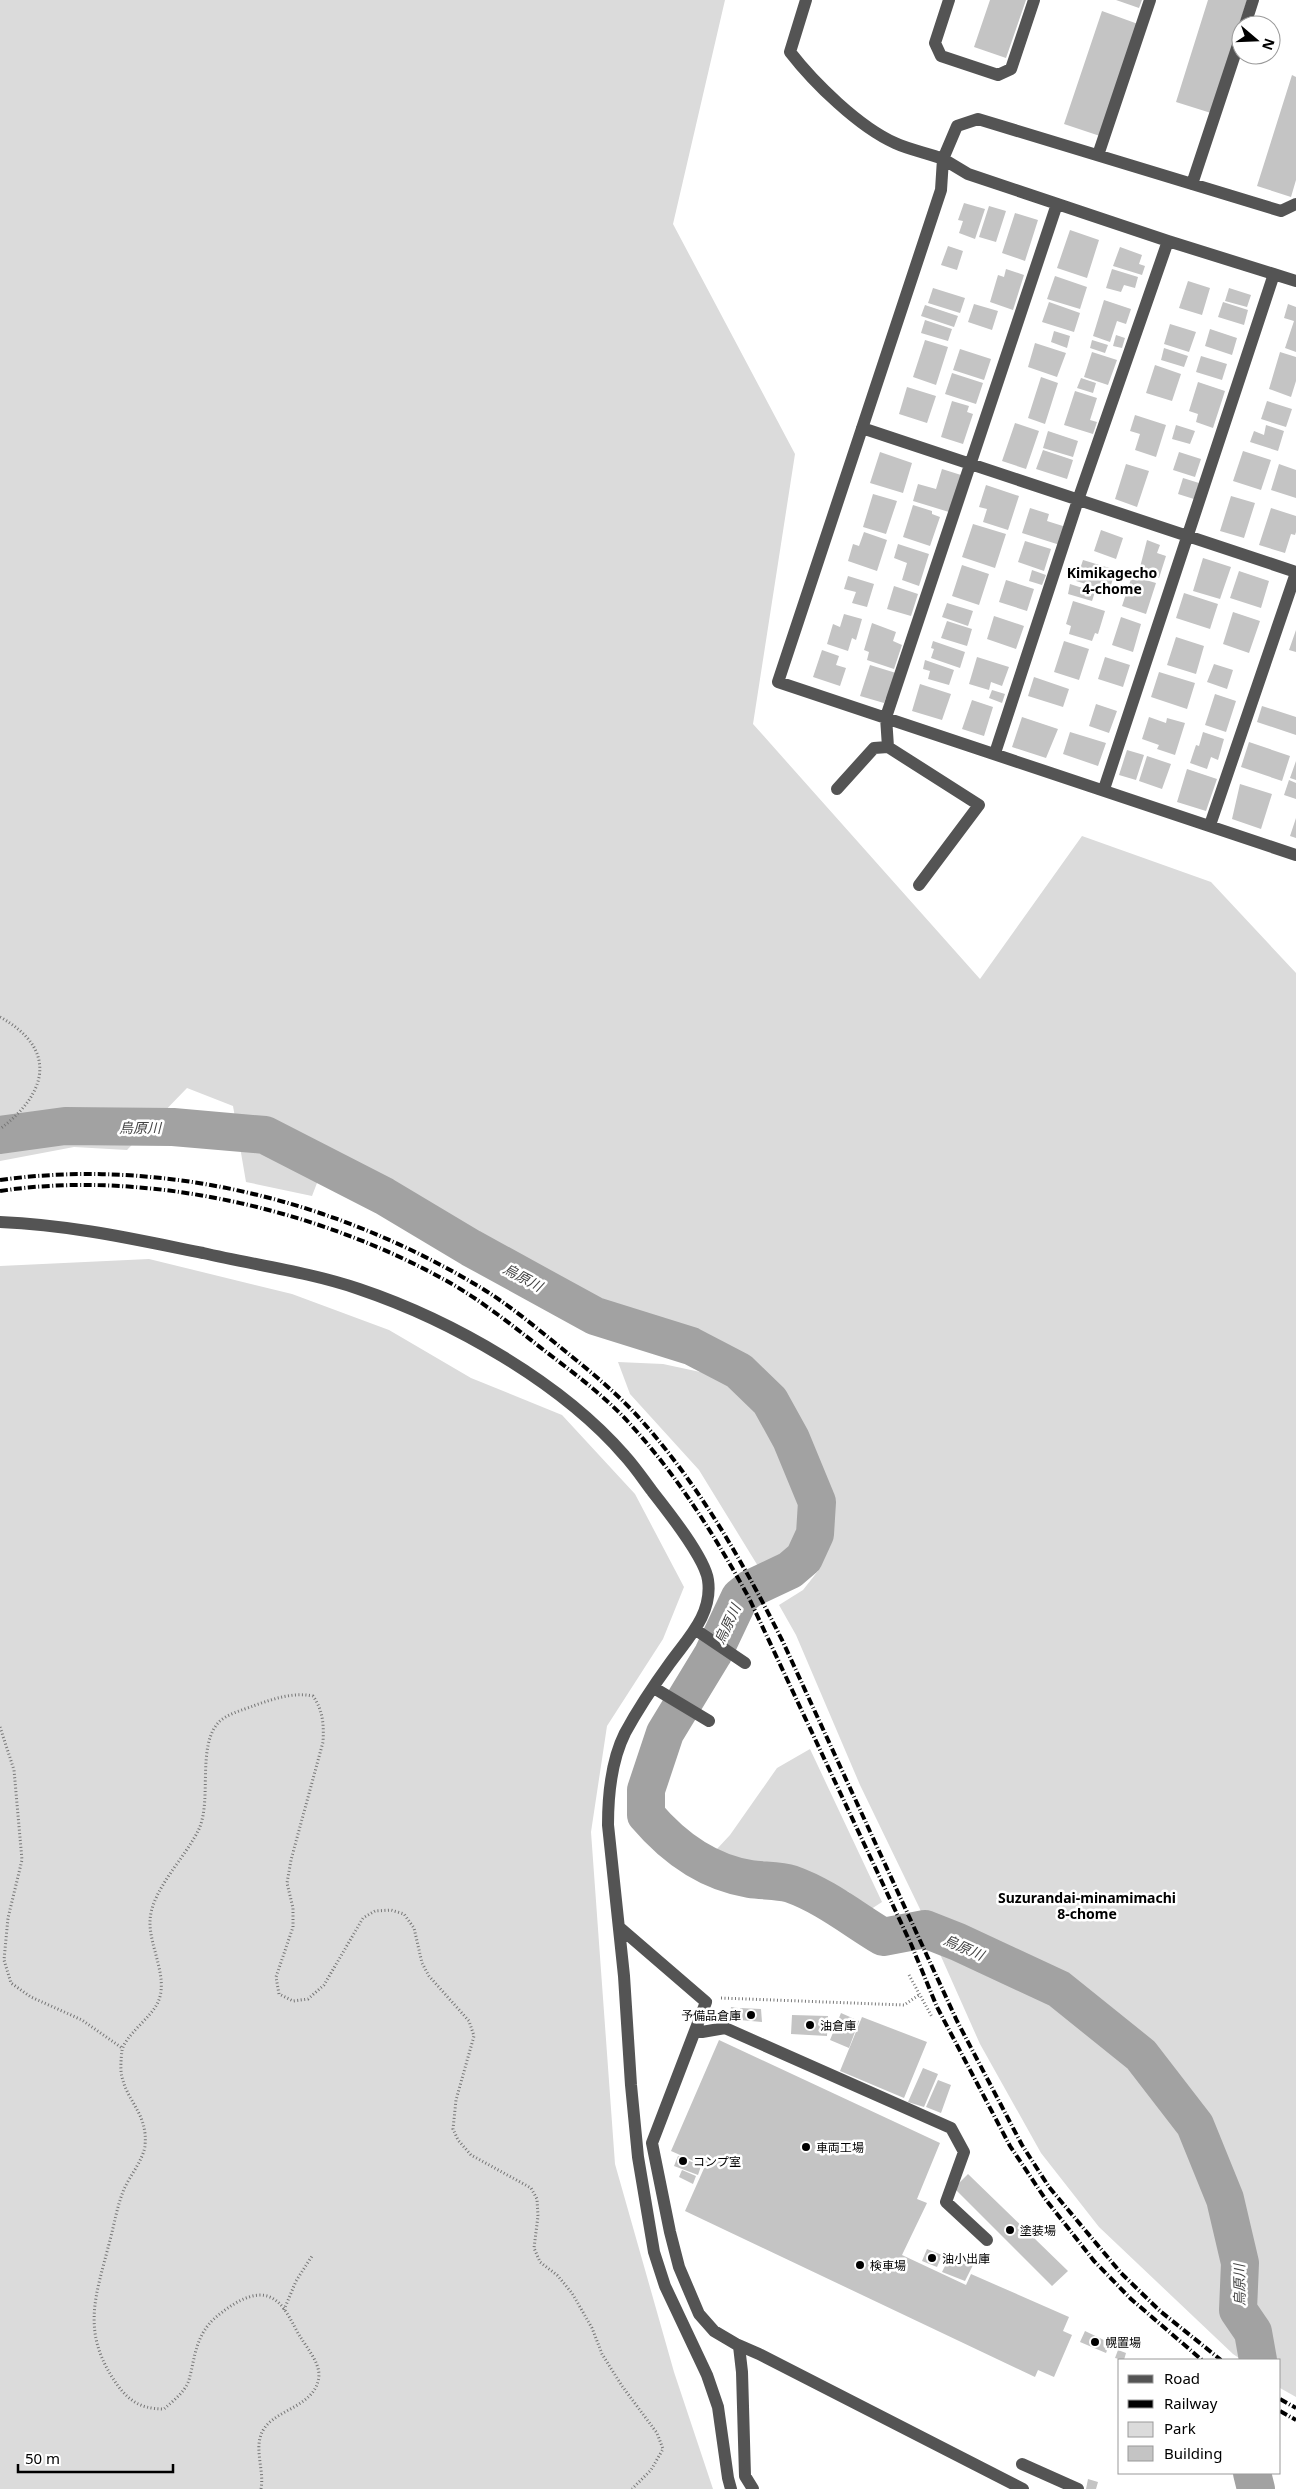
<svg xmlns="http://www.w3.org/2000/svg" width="1296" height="2489" viewBox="0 0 1296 2489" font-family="'Noto Sans','Noto Sans JP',sans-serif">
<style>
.green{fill:#dbdbdb}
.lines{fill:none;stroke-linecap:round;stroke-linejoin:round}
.river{stroke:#a2a2a2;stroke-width:38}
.building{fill:#c4c4c4}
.path{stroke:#767676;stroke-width:3;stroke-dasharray:1 2.5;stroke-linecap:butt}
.minor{stroke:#545454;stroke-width:12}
.rail{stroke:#000;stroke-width:4;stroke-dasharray:8 2.5 1 2.5;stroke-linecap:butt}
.poi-dot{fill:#000;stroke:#fff;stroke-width:2}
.labels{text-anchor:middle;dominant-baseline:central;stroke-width:5;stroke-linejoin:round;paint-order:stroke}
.poi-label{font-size:12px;fill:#000;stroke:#fff;text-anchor:start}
.neighbourhood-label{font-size:14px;font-weight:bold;fill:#000;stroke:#fff}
.water-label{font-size:14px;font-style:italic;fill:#434343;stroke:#fff}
</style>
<rect width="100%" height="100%" fill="#fff"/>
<path class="green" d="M0,0h725l-52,224 122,230 -42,270 227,255 102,-143 129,46 85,91v1424l-16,-9v-28h-38l-9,-6 -134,-127 -58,-74 -61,-109 -61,-137 -59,-122 -64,-150 -17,-30 24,-15 15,-19 11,-27 -5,-28 -15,8 -25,34 -23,13 -62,-101 -69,-76 -12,-32 45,2 56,12 15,-24 -157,-37 -103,-53 -147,-105 -15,39 -66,-14 -13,-76 -46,-18 -60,62 -53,-3 -74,14z
M149,1259l143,35 97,36 82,48 91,37 73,79 49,93 -21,52 -56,87 -16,106 24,332 59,208 39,117h-713v-1223z
M810,1749l72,153 -17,11 -16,-21 -46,-18 -60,-4 -27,-20 14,-15 47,-67z"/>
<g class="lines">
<path class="river" d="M0,1135l65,-9 108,1 92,8 119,61 87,52 124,68 96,30 48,25 31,30 21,38 26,63 -2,32 -11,24 -14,12 -40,19 -10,8 -27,57 -48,79 -19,57v25c28,33 61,57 104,64 13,2 29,1 41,5 34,12 62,35 92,53l42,-8 33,13 101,47 82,66 54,70 30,74 15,64 -2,47 15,22 5,28
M1252,2473l4,16"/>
</g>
<path class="building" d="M990,0h36l-20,58 -32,-11z
M1116,0h26l-3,8z
M1208,0h39l-36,113 -35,-11z
M1102,11l36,13 -38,112 -36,-12z
M1292,75l4,2v103l-5,17 -34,-11z
M964,203l21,6 -10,30 -16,-6 4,-12 -5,-1z
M989,206l17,5 -10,31 -17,-5z
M1015,213l23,7 -13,41 -23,-8z
M1070,230l29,10 -12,38 -30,-10z
M948,246l15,5 -6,19 -16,-5z
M1120,247l22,8 -3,9 6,2 -3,9 -29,-9z
M1006,269l18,6 -11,35 -23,-8 8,-27 6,2z
M1112,269l26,8 -3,11 -11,-3 -3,7 -15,-4z
M1055,276l32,11 -7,22 -33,-10z
M1188,281l22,7 -8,27 -23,-7z
M933,288l32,10 -5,15 -32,-10z
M1229,288l22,7 -4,12 -22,-6z
M1104,300l27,9 -5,15 -9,-3 -7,21 -17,-6z
M1049,302l31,11 -6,19 -32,-10z
M1223,302l25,8 -4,15 -26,-8z
M974,304l24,7 -6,19 -24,-8z
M1288,304l8,3v45l-11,-4 9,-27 -10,-3z
M925,305l33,11 -4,11 -33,-11z
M925,320l27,9 -4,12 -27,-8z
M1170,324l26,8 -7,20 -25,-8z
M1210,329l27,9 -5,17 -27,-9z
M1054,331l16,5 -3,12 -16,-6z
M1116,335l9,3 -3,10 -9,-2z
M925,340l23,7 -12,38 -23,-8z
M1092,340l16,5 -3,8 -15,-5z
M1035,343l31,10 -9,24 -29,-10z
M1164,348l24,8 -4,11 -23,-7z
M960,349l31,10 -7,21 -31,-10z
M1092,352l25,8 -9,25 -24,-8z
M1280,352l16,5v24l-5,16 -22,-8z
M1201,356l26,8 -5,16 -26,-8z
M1155,365l26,9 -9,27 -26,-8z
M952,373l31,10 -7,21 -31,-10z
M1041,377l17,6 -13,41 -17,-6z
M1081,378l15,5 -3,10 -16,-5z
M1198,382l27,9 -12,37 -17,-6 2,-8 -9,-3z
M907,387l29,9 -9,27 -28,-9z
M1075,391l22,7 -7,22 7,2 -4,12 -29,-9z
M952,401l17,5 -2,6 6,2 -10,30 -22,-7z
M1267,401l25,8 -6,18 -25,-8z
M1135,415l31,10 -10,32 -21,-7 5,-16 -10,-3z
M1015,423l24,8 -13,38 -24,-8z
M1176,425l19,6 -5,13 -18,-5z
M1266,425l18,6 -6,20 -28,-9 4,-11 10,4z
M1048,431l30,10 -5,16 -30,-9z
M1043,450l30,10 -6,19 -31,-10z
M1243,451l28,9 -10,30 -28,-9z
M880,452l32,11 -9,30 -33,-10z
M1179,452l22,7 -6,18 -22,-7z
M1126,464l23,7 -12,36 -22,-8z
M1279,464l17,6v28l-25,-8z
M942,469l19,6 -12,37 -36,-11 5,-17 18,5z
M1183,478l16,5 -5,16 -16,-5z
M986,485l33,11 -11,34 -25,-8 4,-13 -8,-2z
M873,494l24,7 -11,33 -23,-7z
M1231,496l24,7 -11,35 -24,-7z
M913,505l19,6v3l8,3 -10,29 -27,-9z
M1030,508l19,6 -2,7 19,6 -6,18 -38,-12z
M1271,508l25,8v16l-1,3 -4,-1 -6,19 -26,-8z
M973,524l33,10 -11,34 -33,-11z
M1101,530l22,8 -7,21 -22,-8z
M864,532l23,8 -10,31 -29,-10 5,-17 6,2z
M1147,540l13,5 -3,8 9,3 -7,22 -20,-7z
M1025,541l26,8 -7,22 -26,-9z
M898,544l31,10 -10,32 -17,-6 5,-17 -13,-5z
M1203,558l28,9 -11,32 -27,-8z
M1083,560l33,10 -7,21 -33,-10z
M962,565l27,9 -10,31 -27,-9z
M1032,570l14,5 -4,10 -13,-4z
M1239,571l30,10 -8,27 -31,-10z
M848,576l26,8 -7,23 -15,-4 4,-11 -12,-3z
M1132,576l24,7 -10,31 -24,-8z
M1006,580l28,9 -7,22 -28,-9z
M1070,584l25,8 -3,9 -24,-7z
M894,586l24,8 -7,22 -24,-7z
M1184,593l34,11 -8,25 -34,-11z
M1073,601l32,10 -7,23 -3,-1 -3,8 -23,-7 2,-8 -5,-2z
M947,603l26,8 -5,15 -26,-9z
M1233,612l27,9 -11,32 -26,-9z
M844,614l18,5 -6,21 -4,-2 -4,13 -21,-7 6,-20 7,3z
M994,616l30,10 -8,23 -29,-10z
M1121,617l20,7 -8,28 -21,-7z
M947,621l25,8 -5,17 -26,-8z
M872,623l24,9 -3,9 9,4 -8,24 -27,-9 2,-8 -5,-2z
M1296,630v22l-7,-2z
M1176,637l28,9 -8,28 -29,-9z
M933,641l32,11 -5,16 -29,-10 3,-9 -3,-1z
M1064,641l25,8 -10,31 -25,-8z
M822,650l17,6 -3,9 10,3 -6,18 -27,-9z
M977,657l32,10 -7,19 -11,-4 -2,8 -20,-6z
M1105,657l25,8 -7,22 -25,-8z
M925,660l29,10 -5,15 -21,-6 2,-8 -7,-2z
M1214,664l19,6 -6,19 -20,-7z
M870,665l26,8 -8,26 -2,-1 -2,5 -24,-7z
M1159,672l36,11 -8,26 -36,-12z
M1034,677l35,12 -6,18 -35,-11z
M920,684l31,10 -9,26 -30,-9z
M992,690l13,4 -3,9 -13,-5z
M1215,694l21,7 -10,31 -21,-7z
M972,700l21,7 -9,29 -22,-7z
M1096,704l21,7 -8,22 -20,-7z
M1262,706l34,11v18l-39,-13z
M1022,717l36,12 -12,29 -34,-11z
M1149,717l17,6 1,-5 18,5 -10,32 -18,-6 2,-4 -17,-6z
M1070,732l36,11 -8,23 -35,-12z
M1203,732l21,7 -6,21 -7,-3 -4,12 -17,-6 6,-18 3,1z
M1249,742l41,14 -8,25 -41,-14z
M1127,750l17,5 -8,25 -17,-5z
M1147,756l24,8 -9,25 -23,-8z
M1296,761v19l-6,-2z
M1187,769l30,10 -11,32 -29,-9z
M1289,780l7,3v16l-12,-4z
M1240,784l32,10 -11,35 -29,-10z
M1296,818v20l-6,-2z
M731,2007l7,1v7l-8,-1z
M740,2008l21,1 1,13 -22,-2z
M841,2013l18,8 -10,27 -19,-8z
M792,2015l36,1 -1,20 -36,-2z
M862,2017l65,25 -23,56 -64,-27z
M719,2040l221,103 -23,56 10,4 -25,52 64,30 5,-11 98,43 -6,14 9,4 -18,42 -16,-7 -3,7 -350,-166 20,-45 -34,-15z
M923,2068l15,6 -14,33 -16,-5z
M938,2080l13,5 -10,28 -15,-6z
M678,2156l23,10 -3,9 -24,-9z
M682,2170l14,6 -3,8 -14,-7z
M968,2174l100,97 -16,15 -98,-98z
M927,2249l15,6 -5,12 -15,-6z
M950,2256l23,9 -8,16 -23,-9z
M1085,2331l25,12 -4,10 -26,-11z
M1118,2350l8,3 -2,7 -9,-2z
M1088,2479l10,3 -2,7h-10z"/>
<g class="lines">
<path class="path" d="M0,1017c58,32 48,76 0,112
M0,1727l14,43 8,90 -14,58 -4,42 7,23 20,14 51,23 40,28
M909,1975l23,42
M721,1998l183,7 15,-10
M284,2310l12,-29 16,-25
M261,2489c4,-20 -10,-45 5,-63 15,-18 51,-21 53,-51 0,-13 -12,-27 -18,-37 -8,-12 -15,-33 -29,-40 -18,-10 -43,8 -57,20 -20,18 -20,40 -26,62 -4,12 -16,21 -25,29 -26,0 -38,-10 -52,-32 -30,-48 -16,-82 -3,-133 5,-18 8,-38 15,-55 6,-13 19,-29 21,-43 3,-32 -17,-43 -23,-69 -2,-7 -1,-19 0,-26 2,-15 30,-34 36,-49 11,-24 -9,-56 -8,-81 1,-31 36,-64 49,-92 13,-29 -2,-82 19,-106 8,-9 25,-13 35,-17 20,-7 39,-14 60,-10 10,14 11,29 10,46l-32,118 -4,23 6,25v19l-17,50 3,17 14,7 15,-2 16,-14 39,-67 12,-7 16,-1 13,4 10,14 8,35 7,13 40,45 5,15 -18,64 -3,29 5,11 13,15 60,33 6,11 1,17 -4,32 6,14 17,13 15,18 20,35 10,26 20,32 35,47 6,16 -12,21 -19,19"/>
<path class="minor" d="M806,0l-16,52c24,31 69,75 105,91 15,7 33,10 48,16l14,-33 21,-7 303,92 15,-7
M949,0l-14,43 6,13 57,19 13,-6 23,-69
M1245,25l8,-25
M1098,155l52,-155
M1192,184l49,-148
M1296,281l-128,-40 -200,-67 -25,-15 -2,31 -163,492 518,173
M862,428l434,144
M888,747l-2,-30 171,-513
M995,753l83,-253 90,-259
M837,789l37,-41 14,-1 91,58 -60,80
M1104,789l170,-515
M1210,825l86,-252
M0,1222c71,3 133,17 203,31 52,12 106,19 156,36 92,31 202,93 266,167 10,11 18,23 27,35 15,19 53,67 56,89 5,34 -20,58 -38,83 -16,22 -32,46 -45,70 -14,28 -17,62 -17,92l16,151 7,109 7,72 16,95 11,34 42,89 11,32 10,71 3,11
M696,1630l49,33
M654,1688l55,33
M619,1927l87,75 -54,141 18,89 9,35 20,47 15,17 22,13 23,10 264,135
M695,2031l7,1 23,-4 226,100 13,24 -18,50 41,38
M739,2346l3,26 3,104 8,13
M1022,2464l56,25"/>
<path class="rail" d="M0,1180c167,-23 340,22 483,109 29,18 56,41 82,62 26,21 54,44 76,69 59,66 103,144 142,222l174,379 65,124 27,42 72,86 39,38 61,49
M0,1191c145,-22 317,18 445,89 36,20 68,46 100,71 30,23 61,46 86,74 48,53 84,111 118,173l162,346 26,63 73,139 36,54 48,61 37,38 71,61
M1280,2399l16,9
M1280,2411l16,9"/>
</g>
<g class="poi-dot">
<circle cx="751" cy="2015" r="5"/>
<circle cx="810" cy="2025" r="5"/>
<circle cx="806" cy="2147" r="5"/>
<circle cx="683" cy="2161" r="5"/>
<circle cx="1010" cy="2230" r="5"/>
<circle cx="932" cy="2258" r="5"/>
<circle cx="860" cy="2265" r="5"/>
<circle cx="1095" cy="2342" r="5"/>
</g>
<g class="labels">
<g class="poi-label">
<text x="741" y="2015" text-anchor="end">予備品倉庫</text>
<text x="820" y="2025">油倉庫</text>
<text x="816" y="2147">車両工場</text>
<text x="693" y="2161">コンプ室</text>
<text x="1020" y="2230">塗装場</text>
<text x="942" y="2258">油小出庫</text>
<text x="870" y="2265">検車場</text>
<text x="1105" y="2342">幌置場</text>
</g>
<g class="neighbourhood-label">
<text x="1112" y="572">Kimikagecho<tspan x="1112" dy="16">4-chome</tspan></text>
<text x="1087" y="1897">Suzurandai-minamimachi<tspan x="1087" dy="16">8-chome</tspan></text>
</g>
<g class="water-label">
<text x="140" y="1127">烏原川</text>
<text transform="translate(523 1277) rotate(28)">烏原川</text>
<text transform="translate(727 1624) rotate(-65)">烏原川</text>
<text transform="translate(964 1947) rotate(24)">烏原川</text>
<text transform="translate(1239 2285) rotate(-91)">烏原川</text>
</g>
</g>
<rect x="1118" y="2359" width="162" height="115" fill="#ffffff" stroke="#999999"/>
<rect x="1128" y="2375" width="25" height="8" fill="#545454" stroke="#999999"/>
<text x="1164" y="2384" font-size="15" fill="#000000">Road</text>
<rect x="1128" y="2400" width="25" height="8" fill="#000000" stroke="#999999"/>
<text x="1164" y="2409" font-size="15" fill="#000000">Railway</text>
<rect x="1128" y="2422" width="25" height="15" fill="#dbdbdb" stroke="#999999"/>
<text x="1164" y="2434" font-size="15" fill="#000000">Park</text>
<rect x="1128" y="2446" width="25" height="15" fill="#c4c4c4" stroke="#999999"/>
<text x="1164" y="2459" font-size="15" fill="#000000">Building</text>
<g transform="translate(1256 40) rotate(109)"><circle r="24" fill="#ffffff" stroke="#999999"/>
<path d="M0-4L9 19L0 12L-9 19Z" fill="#000000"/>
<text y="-8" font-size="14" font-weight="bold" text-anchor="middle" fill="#000000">N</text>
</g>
<path d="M18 2464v8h155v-8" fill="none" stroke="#000000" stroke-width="2.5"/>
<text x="25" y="2464" font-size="15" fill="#000000" stroke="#ffffff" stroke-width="4" paint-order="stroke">50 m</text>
</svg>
